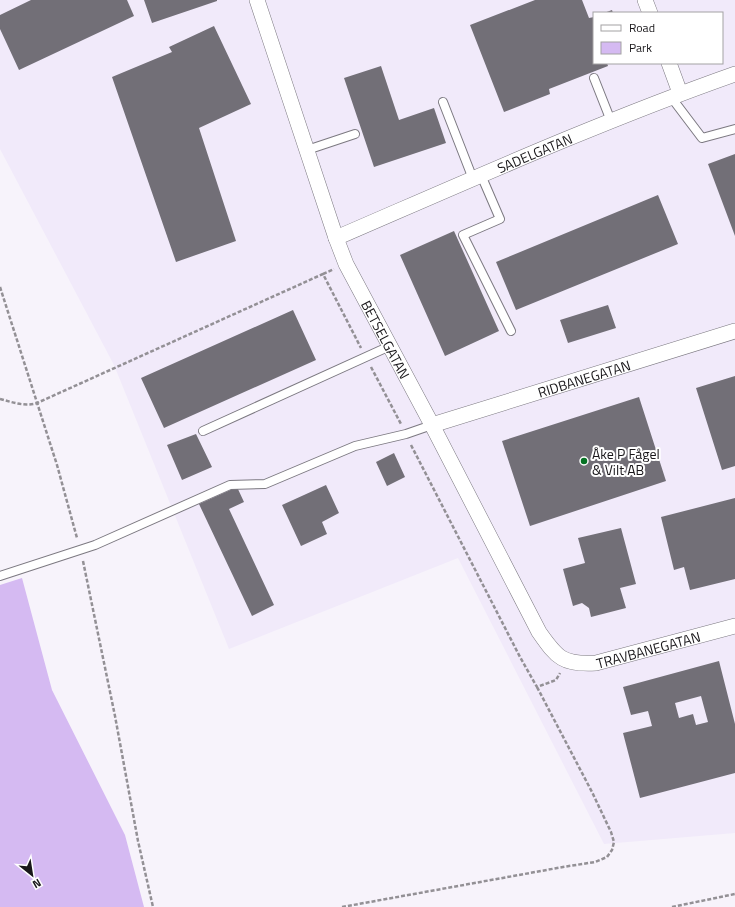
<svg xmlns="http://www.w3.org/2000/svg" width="735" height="907" viewBox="0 0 735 907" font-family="'Titillium Web',sans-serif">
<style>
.built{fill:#f1eafa;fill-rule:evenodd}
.green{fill:#d5baf2}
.building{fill:#726f77;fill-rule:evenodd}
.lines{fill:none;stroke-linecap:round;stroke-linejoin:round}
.lane-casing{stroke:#7c7981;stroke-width:10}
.street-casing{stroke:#7c7981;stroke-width:16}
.path{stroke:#939095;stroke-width:2.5;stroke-dasharray:4 2;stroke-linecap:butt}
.lane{stroke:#fff;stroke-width:8}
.street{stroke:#fff;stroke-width:15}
.poi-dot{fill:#067224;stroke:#fff;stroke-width:1.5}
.labels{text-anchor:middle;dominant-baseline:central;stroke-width:4;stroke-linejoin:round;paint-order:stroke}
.street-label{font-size:14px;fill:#19171a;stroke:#fff}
.poi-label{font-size:14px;fill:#19171a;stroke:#fff;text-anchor:start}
</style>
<rect width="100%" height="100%" fill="#f7f3fb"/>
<path class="built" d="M0,0h735v833l-131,11 -146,-286 -229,91 -115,-284 -114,-216zM594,13h128v50h-128z"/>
<path class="green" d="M22,578l30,112 73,145 19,72h-144v-322z"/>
<path class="building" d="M31,0h96l7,16 -115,54 -19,-41v-14z
M144,0h73v1l-65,22z
M535,0h47l7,18 5,-1v46h13l1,3 -59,23 1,5 -46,18 -34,-87z
M612,10l1,3h-9z
M214,26l37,78 -52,24 37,113 -60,21 -64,-185 60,-25 -3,-5z
M381,66l18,54 35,-12 12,35 -72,24 -30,-89z
M735,154v82l-27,-72z
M658,195l20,49 -162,66 -20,-48z
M454,231l45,100 -54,25 -45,-101z
M608,305l8,23 -48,15 -8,-23z
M293,310l23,50 -152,68 -23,-50z
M735,376v90l-13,4 -26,-82z
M639,397l27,84 -136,45 -28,-85z
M196,434l16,33 -30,13 -15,-35z
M394,453l11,24 -18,9 -11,-24z
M326,485l13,28 -17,9 5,12 -26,12 -19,-41z
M237,487l7,15 -15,7 45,96 -22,11 -53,-112z
M735,498v81l-45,11 -6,-23 -10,3 -13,-53z
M621,528l15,56 -16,4 6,20 -35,9 -2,-9 -7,-5 -9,3 -10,-37 22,-6 -7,-25z
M719,661l16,63v49l-95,25 -17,-65 29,-7 -4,-15 -17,4 -8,-28zM701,696l7,26 -12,3 -3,-11 -14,4 -4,-15z"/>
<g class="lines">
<g class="lane-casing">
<path id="lane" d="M594,78l17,43
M671,97l31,41 33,-9
M443,102l30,77
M307,150l48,-16
M481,175l19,44 -37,16 48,96
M203,431l187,-85
M0,576l95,-31 135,-60 35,-1 90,-38 51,-12 26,-9"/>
</g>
<g class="street-casing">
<g id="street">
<path id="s1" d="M257,0l79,238 10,26 86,161 107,207c18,26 24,33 57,31l139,-37"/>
<path d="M645,0l5,13"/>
<path d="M669,63l11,30"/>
<path id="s2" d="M336,238c132,-57 263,-116 399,-164"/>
<path id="s3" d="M432,425l303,-94"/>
</g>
</g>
<path class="path" d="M323,274l11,-5
M0,287l57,178 20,73
M371,367l30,57
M0,399c12,3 24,8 37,4l286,-129 38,74
M411,445l109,212 17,30 19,-7 4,-7
M83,561l32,155 23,125 15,66
M342,907l221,-40 32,-5 12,-5 5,-7 2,-8 -3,-10 -19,-40 -55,-105
M672,907l63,-13"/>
<use href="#lane" class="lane"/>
<use href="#street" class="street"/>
</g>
<circle class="poi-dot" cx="584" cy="461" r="4"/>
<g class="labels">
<g class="street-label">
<text stroke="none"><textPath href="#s2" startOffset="216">SADELGATAN</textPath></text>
<text stroke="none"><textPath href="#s1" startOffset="364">BETSELGATAN</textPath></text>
<text stroke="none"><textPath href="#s3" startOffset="159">RIDBANEGATAN</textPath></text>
<text stroke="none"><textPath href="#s1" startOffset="818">TRAVBANEGATAN</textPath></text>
</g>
<g class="poi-label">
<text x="592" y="453">Åke P Fågel<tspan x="592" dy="16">&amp; Vilt AB</tspan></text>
</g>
</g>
<rect x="593" y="12" width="130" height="52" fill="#ffffff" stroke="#a3a2a3"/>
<rect x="601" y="25" width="20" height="6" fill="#ffffff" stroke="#a3a2a3"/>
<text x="629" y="32" font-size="12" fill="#19171a">Road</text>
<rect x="601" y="42" width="20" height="12" fill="#d5baf2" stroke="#a3a2a3"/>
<text x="629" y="52" font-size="12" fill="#19171a">Park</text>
<g transform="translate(32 875) rotate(150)" stroke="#ffffff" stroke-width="3" paint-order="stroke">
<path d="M0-3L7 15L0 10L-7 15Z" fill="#19171a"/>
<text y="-6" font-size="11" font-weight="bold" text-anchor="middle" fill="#19171a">N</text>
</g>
</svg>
